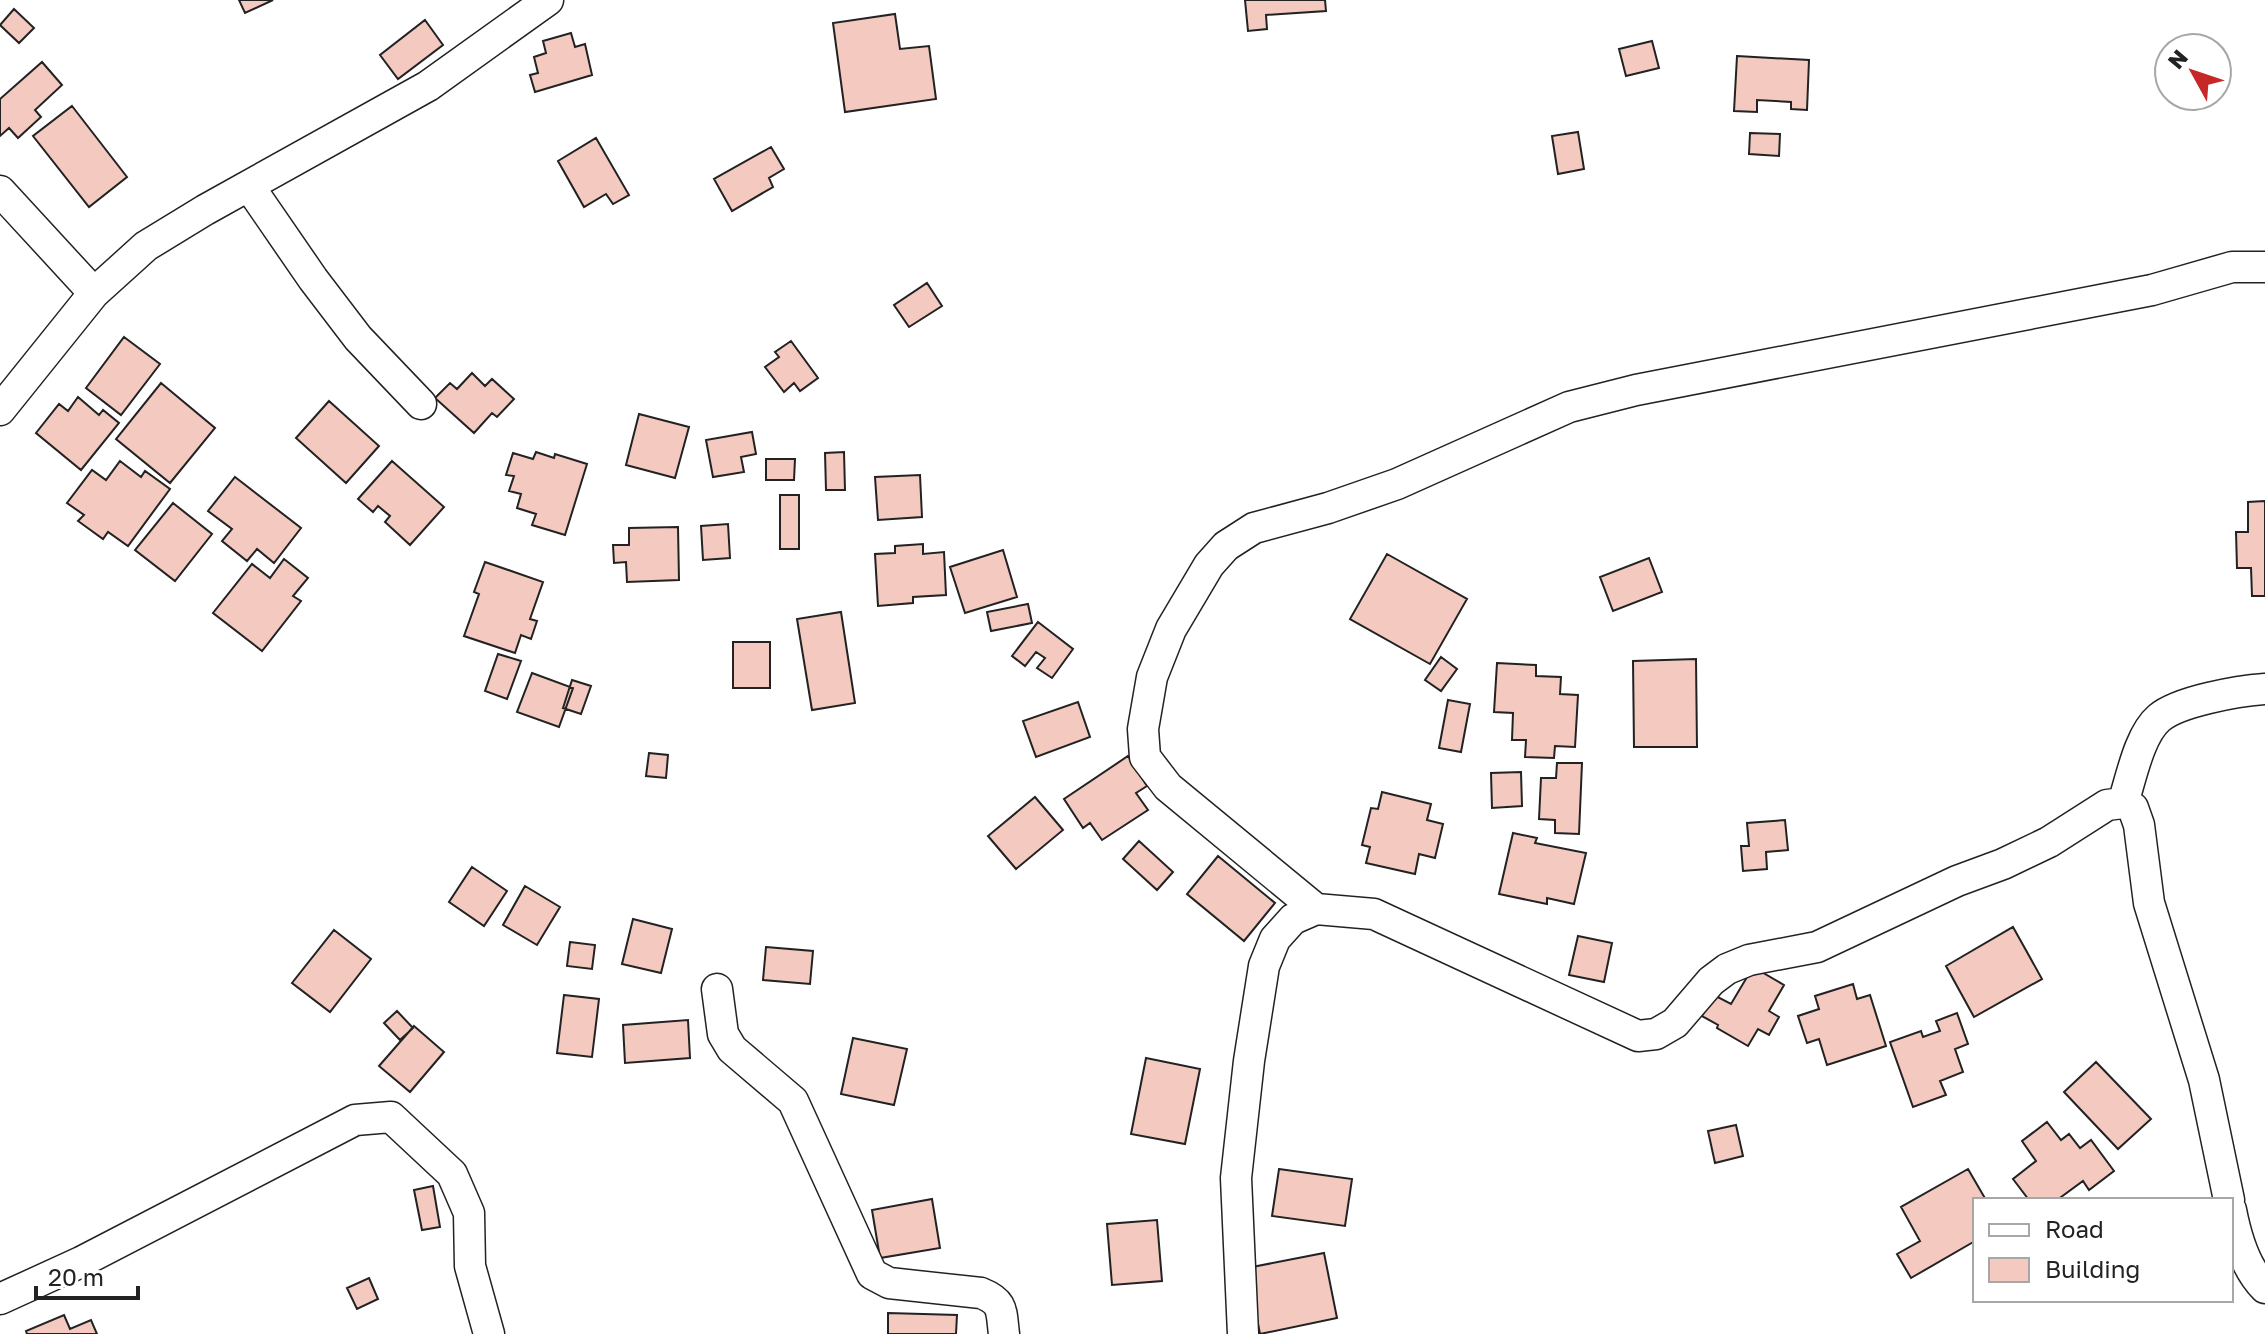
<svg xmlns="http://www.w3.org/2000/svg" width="2265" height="1334" viewBox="0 0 2265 1334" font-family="'Golos Text',sans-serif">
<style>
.building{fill:#f3c9c0;stroke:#222;stroke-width:2}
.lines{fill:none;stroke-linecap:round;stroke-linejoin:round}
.minor-casing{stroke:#222;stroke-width:33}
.minor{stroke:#fff;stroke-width:30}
</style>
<rect width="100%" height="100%" fill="#fff"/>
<path class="building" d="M239,0h34l-28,13z
M1245,0h80l1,11 -60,4 1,14 -19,2z
M14,9l20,19 -15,15 -19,-18z
M895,14l5,35 29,-3 7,53 -91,13 -12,-89z
M425,20l18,25 -45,34 -18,-24z
M571,33l4,14 10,-3 7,31 -57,17 -5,-17 8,-2 -4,-16 12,-4 -3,-12z
M1652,41l7,27 -33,8 -7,-27z
M1737,56l72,4 -2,50 -16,-1v-7l-34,-2v12l-23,-1z
M42,62l20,23 -27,25 6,7 -23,21 -9,-10 -9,8v-37z
M72,106l55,71 -38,30 -56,-71z
M1578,132l6,37 -26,5 -6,-38z
M1750,133l30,1 -1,22 -30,-2z
M596,138l33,57 -16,9 -7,-10 -22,13 -26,-46z
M771,147l13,22 -15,9 4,9 -41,24 -18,-32z
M927,283l15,23 -33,21 -15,-22z
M124,337l36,27 -39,51 -35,-27z
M791,341l27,37 -18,13 -6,-8 -10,9 -19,-25 14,-10 -4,-5z
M472,373l13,13 7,-7 22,20 -17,18 -5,-4 -18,20 -39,-35 15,-15 7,6z
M161,383l54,45 -45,55 -54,-44z
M78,397l21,18 4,-5 16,13 -38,47 -45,-37 23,-29 9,7z
M329,401l50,45 -33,37 -50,-45z
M639,414l50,13 -14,51 -49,-13z
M752,432l4,22 -15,3 3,15 -31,5 -7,-37z
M536,452l18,6 1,-4 32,10 -22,71 -33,-10 4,-11 -19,-6 4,-14 -12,-3 5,-15 -8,-1 7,-22 20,6z
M844,452l1,38h-19l-1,-37z
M766,459h29l-1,21h-28z
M120,461l21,16 4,-6 25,18 -42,57 -20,-14 -5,7 -25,-18 6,-6 -17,-12 25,-33 14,10z
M392,461l52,46 -34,38 -25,-23 5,-6 -12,-10 -5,6 -15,-13z
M920,475l2,42 -44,3 -3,-43z
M235,477l66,51 -27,35 -17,-14 -10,12 -25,-20 10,-12 -24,-18z
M780,495h19v54h-19z
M2265,501v95h-13l-1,-28h-14l-1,-36h12v-30z
M173,503l39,31 -37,47 -40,-31z
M728,524l2,34 -27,2 -2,-34z
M678,527l1,53 -52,2 -1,-20 -12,1 -1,-18h16v-17z
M923,544v10l21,-2 2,43 -33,2v6l-35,3 -3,-52 20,-1v-7z
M1003,550l14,47 -52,16 -15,-46z
M1387,554l80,45 -37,65 -80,-45z
M1649,558l13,34 -49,19 -13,-34z
M284,559l24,19 -15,18 8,5 -39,50 -49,-38 39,-49 18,14z
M485,562l58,20 -13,37 7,2 -6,18 -10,-4 -6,18 -51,-17 15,-42 -5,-2z
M1028,604l4,19 -41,8 -4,-19z
M841,612l14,91 -43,7 -15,-91z
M1038,622l35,27 -21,29 -15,-10 8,-10 -9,-6 -11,14 -13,-10z
M733,642h37v46h-37z
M498,654l23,7 -14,38 -22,-8z
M1441,657l16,12 -16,22 -16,-11z
M1696,659l1,88h-63l-1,-86z
M1497,663l39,2v11l25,1 -1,17 18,1 -3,52 -20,-1 -1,12 -29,-1 1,-17h-14l1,-27 -19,-1z
M532,673l41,15 -14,39 -42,-15z
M572,680l19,6 -10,28 -18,-6z
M1448,700l22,4 -9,48 -22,-4z
M1078,702l12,35 -54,20 -13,-36z
M649,753l19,2 -2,23 -20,-2z
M1128,756l19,30 -11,7 12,17 -46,30 -12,-17 -7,5 -19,-29z
M1557,763h25l-3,71 -24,-1v-13l-16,-1 2,-41h15z
M1521,772l1,34 -30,2 -1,-35z
M1382,792l49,12 -4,16 16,4 -8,34 -16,-4 -4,20 -49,-11 4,-16 -8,-2 9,-37 7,1z
M1035,797l28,33 -47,39 -28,-33z
M1785,820l3,30 -22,2 1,17 -24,2 -2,-25h8l-2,-23z
M1513,833l24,5 -2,5 51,10 -12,51 -27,-6v6l-48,-10z
M1139,841l34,31 -16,18 -34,-31z
M1218,856l57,47 -31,38 -57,-47z
M472,867l35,24 -23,35 -35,-24z
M525,886l35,21 -23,38 -34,-20z
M633,919l39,10 -11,44 -39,-9z
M2013,927l29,52 -68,38 -28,-51z
M334,930l37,29 -41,53 -38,-29z
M1578,936l34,7 -8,39 -35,-7z
M570,942l25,3 -3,24 -25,-3z
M766,947l47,4 -3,33 -47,-4z
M1753,967l31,18 -15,26 10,6 -10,18 -11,-6 -10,17 -31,-18 1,-3 -16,-9 12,-21 17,9z
M1853,984l4,15 13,-4 16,51 -59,19 -8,-26 -12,4 -9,-27 21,-7 -4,-13z
M564,995l35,4 -7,58 -35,-4z
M397,1011l16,17 -13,12 -16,-17z
M1957,1013l11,31 -13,5 8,23 -23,9 6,14 -33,12 -23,-65 31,-11 2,6 17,-6 -4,-10z
M688,1020l2,38 -65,5 -2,-38z
M414,1026l30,26 -34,40 -31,-26z
M853,1038l54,11 -13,56 -53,-11z
M1146,1058l54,11 -15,75 -54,-10z
M2096,1062l55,57 -33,30 -54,-57z
M2047,1122l14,18 8,-6 11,14 11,-8 23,31 -25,19 -6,-9 -26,19h-28l-16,-21 23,-18 -14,-20z
M1736,1125l7,31 -28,7 -7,-32z
M1279,1169l73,10 -7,47 -73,-10z
M1968,1169l18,31h-11v41l-64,37 -14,-24 23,-13 -19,-34z
M433,1186l7,41 -18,3 -8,-40z
M932,1199l8,49 -60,10 -8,-48z
M1157,1220l5,61 -50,4 -5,-61z
M1324,1253l13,65 -77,16 -13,-66z
M369,1278l9,21 -21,10 -10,-21z
M888,1313l69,2 -1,19h-68z
M64,1315l6,14 21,-9 6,14h-70l-1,-3z"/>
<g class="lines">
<g class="minor-casing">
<path id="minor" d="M249,186l64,93 45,59 63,66
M0,191l94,102
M0,410l94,-117 52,-47 59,-36 223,-124 120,-86
M2123,803c8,-24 16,-68 36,-85 20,-17 79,-27 106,-29
M1316,909l-148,-122 -23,-30 -2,-28 9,-52 19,-48 38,-64 17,-19 28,-18 74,-20 69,-24 172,-77 67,-17 516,-100 80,-23h33
M717,989l6,45 9,15 61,52 79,173 17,9 92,10c23,9 20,18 23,41
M2231,1210c5,26 15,59 34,78
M0,1299l81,-37 274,-142 36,-3 61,57 17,39 1,53 19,68
M1243,1334l-7,-156 13,-117 15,-95 11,-27 18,-20 23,-10 58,5 264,122 18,-2 19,-11 36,-42 16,-12 22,-9 68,-13 140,-66 46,-17 46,-22 58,-37 16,-2 10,5 6,17 10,78 55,177 25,120"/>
</g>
<use href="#minor" class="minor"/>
</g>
<rect x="1973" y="1198" width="260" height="104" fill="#ffffff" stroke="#a7a7a7" stroke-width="2"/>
<rect x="1989" y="1224" width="40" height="12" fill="#ffffff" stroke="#a7a7a7" stroke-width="2"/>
<text x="2045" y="1238" font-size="24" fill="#222222">Road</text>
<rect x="1989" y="1258" width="40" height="24" fill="#f3c9c0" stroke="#a7a7a7" stroke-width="2"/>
<text x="2045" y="1278" font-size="24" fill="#222222">Building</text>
<g transform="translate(2193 72) rotate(310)"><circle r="38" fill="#ffffff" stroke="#a7a7a7" stroke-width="2"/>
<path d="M0-6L14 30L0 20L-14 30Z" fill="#c62828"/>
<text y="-12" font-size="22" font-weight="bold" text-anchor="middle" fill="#222222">N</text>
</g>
<path d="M36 1286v12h102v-12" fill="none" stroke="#222222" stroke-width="4"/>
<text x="48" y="1286" font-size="24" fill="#222222" stroke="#ffffff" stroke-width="6" paint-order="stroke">20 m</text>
</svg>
